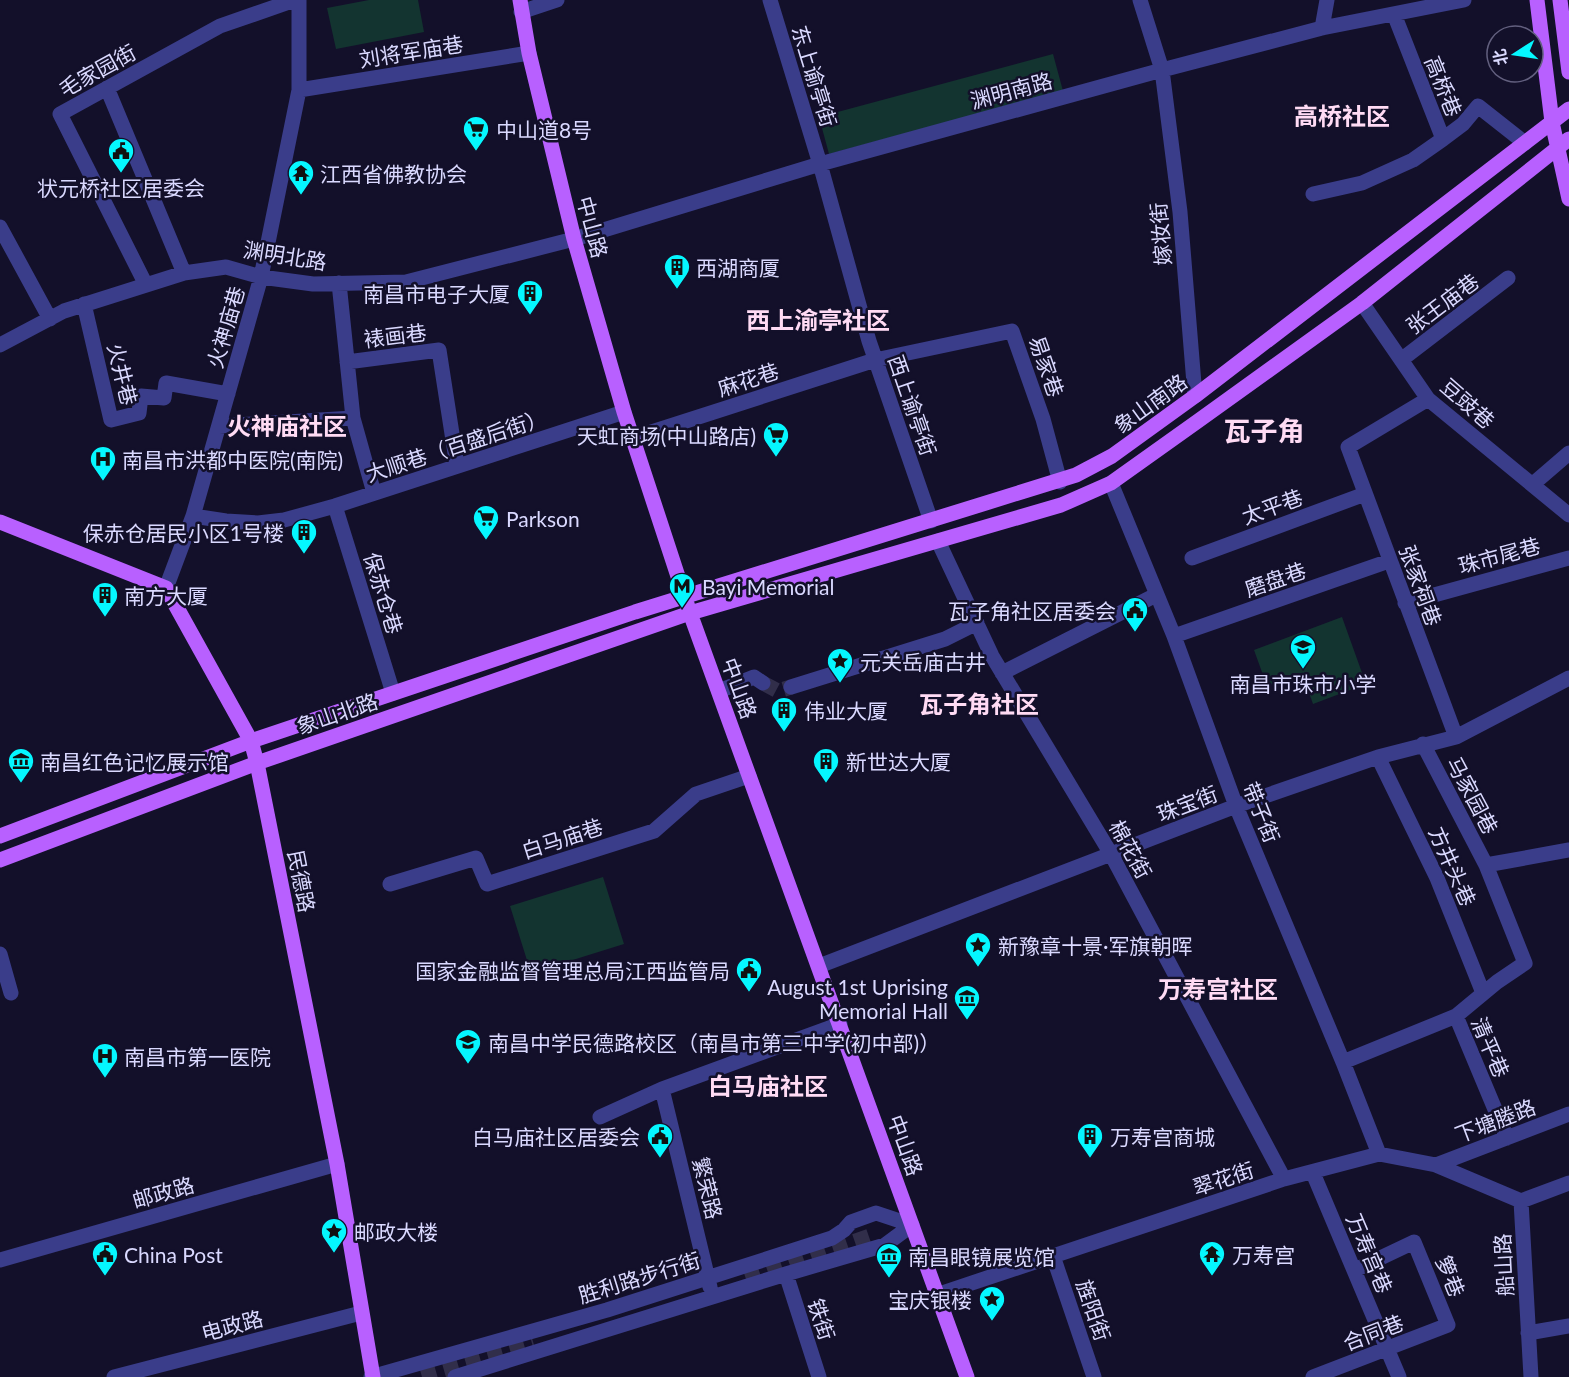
<svg xmlns="http://www.w3.org/2000/svg" width="1569" height="1377" viewBox="0 0 1569 1377" font-family="Lato,'Noto Sans SC',sans-serif">
<style>
.green{fill:#133430}
.lines{fill:none;stroke-linecap:round;stroke-linejoin:round}
.minor-tunnel{stroke:#312e4a;stroke-width:15;stroke-dasharray:15 8;stroke-linecap:butt}
.minor{stroke:#3a3d8a;stroke-width:15}
.major{stroke:#b860ff;stroke-width:15}
.labels{text-anchor:middle;dominant-baseline:central;stroke-width:5;stroke-linejoin:round;paint-order:stroke}
.street-label{font-size:21px;fill:#dad9ff;stroke:#13102a}
.poi-label{font-size:21px;fill:#dad9ff;stroke:#13102a;text-anchor:start}
.quarter-label{font-size:24px;font-weight:bold;fill:#ffdbf4;stroke:#13102a}
.district-label{font-size:27px;font-weight:bold;fill:#ffdbf4;stroke:#13102a}
</style>
<rect width="100%" height="100%" fill="#13102a"/>
<path class="green" d="M369,0h49l6,32 -88,17 -9,-41z
M1053,54l10,37 -234,63 -10,-37z
M1342,617l24,67 -53,20 -11,-31 -35,13 -13,-36z
M603,877l21,67 -93,29 -21,-67z"/>
<g class="lines">
<path class="minor-tunnel" d="M763,683l15,8 13,-4
M746,1279l127,-44
M422,1377l112,-32"/>
<path class="minor" d="M770,0l50,164 49,177 62,180
M1140,0l22,70 18,142 15,184
M521,12l36,-12
M1394,14l49,125 20,-15 15,-18 47,37
M1322,28l5,-28
M107,88l77,185
M299,90l230,-37
M1313,194l49,-11 51,-23 30,-21
M0,227l50,92
M339,283l14,135 21,75
M146,285l-86,-171 160,-88 75,-26
M1362,303l66,96 141,116
M84,304l27,116 28,-7 2,-17 23,2 2,-15 62,11
M0,345l64,-34 120,-38 42,-6 35,10 52,7 93,-2 168,-43 246,-75 342,-94 160,-42 142,-28
M1401,360l107,-82
M347,362l92,-12 18,116
M1428,399l-80,48 108,290
M219,426l134,-8
M633,438l242,-78 137,-29 31,88 17,63
M1111,483l63,153 62,170 107,256 36,92
M1533,484l36,-31
M335,506l58,187
M193,516l33,5 32,2 26,-3 51,-14 289,-94
M938,541l54,115 119,198 173,325
M1192,558l173,-64
M166,588l27,-72 68,-239 38,-187v-90
M1405,603l164,-45
M1174,636l215,-75
M1002,673l154,-78
M791,687l154,-48 32,-16
M719,691l35,-14 9,6
M1378,757l59,121 46,115
M1486,865l83,-15
M390,884l86,-26 11,26 167,-53 42,-37 53,-18
M0,954l11,39
M819,966l417,-160 142,-49 78,-20 113,-59
M1456,1016l51,122
M1343,1062l113,-46 41,-34 28,-19 -39,-98 -63,-121
M662,1089l48,198
M600,1117l62,-28 178,-65
M1436,1165l133,-51
M1313,1173l86,204
M1053,1256l41,121
M0,1260l337,-96
M786,1274l33,103
M939,1294l345,-115 95,-25 57,11 85,36
M1528,1333l41,-7
M114,1377l247,-64
M371,1377l236,-67 225,-72 12,-8 7,-8 25,-9 36,12
M455,1377l331,-103 99,-29 27,-20
M1313,1377l135,-52 -34,-83 -59,28
M1531,1377l-10,-176 48,-18"/>
<path class="major" d="M520,0l9,53 45,186 50,173 66,201 277,764
M1537,0l15,122 17,77
M1560,0l9,72
M0,522l166,66 85,153 6,22 80,401 36,213
M0,836l251,-95 384,-129 441,-137 36,-19 83,-60 374,-287
M0,860l257,-97 433,-150 371,-108 50,-22 87,-62 164,-118 207,-164"/>
</g>
<defs>
<g id="supermarket-pin" transform="scale(1.35)"><path d="M0 17L-7.5 6A9.5 9.5 0 1 1 7.5 6Z" fill="#05f7ff" stroke="#13102a"/><path d="M-6-5.5h2.5l.6 2H6L4.5 2H-2.5L-4.4-4H-6ZM-1.5 3.2a1.3 1.3 0 1 0 .1 0ZM3 3.2a1.3 1.3 0 1 0 .1 0Z" fill="#111"/></g>
<g id="civic-pin" transform="scale(1.35)"><path d="M0 17L-7.5 6A9.5 9.5 0 1 1 7.5 6Z" fill="#05f7ff" stroke="#13102a"/><path d="M-.6-6.5H3V-4.5H.6V-3L4-1V1h2V6H-6V1h2V-1L-.6-3ZM-1.2 2.5V6h2.4V2.5Z" fill="#111"/></g>
<g id="temple-pin" transform="scale(1.35)"><path d="M0 17L-7.5 6A9.5 9.5 0 1 1 7.5 6Z" fill="#05f7ff" stroke="#13102a"/><path d="M0-6L5-2H3V0L6.5 2.5H4V6H1.5V3h-3V6H-4V2.5H-6.5L-3 0V-2H-5Z" fill="#111"/></g>
<g id="building-pin" transform="scale(1.35)"><path d="M0 17L-7.5 6A9.5 9.5 0 1 1 7.5 6Z" fill="#05f7ff" stroke="#13102a"/><path d="M-4-6H4V6H1V3H-1V6H-4ZM-2.5-4.3h1.7v1.8h-1.7ZM.8-4.3h1.7v1.8H.8ZM-2.5-1h1.7V.8h-1.7ZM.8-1h1.7V.8H.8Z" fill="#111"/></g>
<g id="hospital-pin" transform="scale(1.35)"><path d="M0 17L-7.5 6A9.5 9.5 0 1 1 7.5 6Z" fill="#05f7ff" stroke="#13102a"/><path d="M-5-5h3v3.5h4V-5h3V5h-3V1.5h-4V5h-3Z" fill="#111"/></g>
<g id="metro-pin" transform="scale(1.35)"><path d="M0 17L-7.5 6A9.5 9.5 0 1 1 7.5 6Z" fill="#05f7ff" stroke="#13102a"/><path d="M-5.5 5V-5H-3L0 0L3-5H5.5V5H3V-.5L0 4L-3-.5V5Z" fill="#111"/></g>
<g id="school-pin" transform="scale(1.35)"><path d="M0 17L-7.5 6A9.5 9.5 0 1 1 7.5 6Z" fill="#05f7ff" stroke="#13102a"/><path d="M0-5L7-2L0 1L-7-2ZM-4 1L0 2.5L4 1V4Q0 6-4 4Z" fill="#111"/></g>
<g id="sight-pin" transform="scale(1.35)"><path d="M0 17L-7.5 6A9.5 9.5 0 1 1 7.5 6Z" fill="#05f7ff" stroke="#13102a"/><path d="M0-6L1.8-2.2L6-1.7L2.9 1.2L3.7 5.4L0 3.3L-3.7 5.4L-2.9 1.2L-6-1.7L-1.8-2.2Z" fill="#111"/></g>
<g id="museum-pin" transform="scale(1.35)"><path d="M0 17L-7.5 6A9.5 9.5 0 1 1 7.5 6Z" fill="#05f7ff" stroke="#13102a"/><path d="M0-6L6-3V-2H-6V-3ZM-5-1h2V3h-2ZM-1-1h2V3h-2ZM3-1h2V3H3ZM-6 4H6V6H-6Z" fill="#111"/></g>
</defs>
<g fill-rule="evenodd">
<use href="#supermarket-pin" x="476" y="129"/>
<use href="#civic-pin" x="121" y="151"/>
<use href="#temple-pin" x="301" y="173"/>
<use href="#building-pin" x="677" y="267"/>
<use href="#building-pin" x="530" y="293"/>
<use href="#supermarket-pin" x="776" y="435"/>
<use href="#hospital-pin" x="103" y="459"/>
<use href="#supermarket-pin" x="486" y="518"/>
<use href="#building-pin" x="304" y="532"/>
<use href="#metro-pin" x="682" y="586"/>
<use href="#building-pin" x="105" y="595"/>
<use href="#civic-pin" x="1135" y="610"/>
<use href="#school-pin" x="1303" y="647"/>
<use href="#sight-pin" x="840" y="661"/>
<use href="#building-pin" x="784" y="710"/>
<use href="#museum-pin" x="21" y="761"/>
<use href="#building-pin" x="826" y="761"/>
<use href="#sight-pin" x="978" y="945"/>
<use href="#civic-pin" x="749" y="970"/>
<use href="#museum-pin" x="967" y="998"/>
<use href="#school-pin" x="468" y="1042"/>
<use href="#hospital-pin" x="105" y="1056"/>
<use href="#civic-pin" x="660" y="1136"/>
<use href="#building-pin" x="1090" y="1136"/>
<use href="#sight-pin" x="334" y="1231"/>
<use href="#civic-pin" x="105" y="1254"/>
<use href="#temple-pin" x="1212" y="1254"/>
<use href="#museum-pin" x="889" y="1256"/>
<use href="#sight-pin" x="992" y="1299"/>
</g>
<g class="labels">
<g class="street-label">
<text transform="translate(411 51) rotate(-9)">刘将军庙巷</text>
<text transform="translate(97 70) rotate(-29)">毛家园街</text>
<text transform="translate(815 76) rotate(73)">东上谕亭街</text>
<text transform="translate(1444 86) rotate(68)">高桥巷</text>
<text transform="translate(1011 90) rotate(-15)">渊明南路</text>
<text transform="translate(593 227) rotate(75)">中山路</text>
<text transform="translate(1160 234) rotate(-95)">嫁妆街</text>
<text transform="translate(285 255) rotate(9)">渊明北路</text>
<text transform="translate(1442 303) rotate(-37)">张王庙巷</text>
<text transform="translate(225 327) rotate(-74)">火神庙巷</text>
<text transform="translate(395 335) rotate(-7)">裱画巷</text>
<text transform="translate(1047 366) rotate(71)">易家巷</text>
<text transform="translate(123 374) rotate(76)">火井巷</text>
<text transform="translate(748 379) rotate(-18)">麻花巷</text>
<text transform="translate(1150 403) rotate(-36)">象山南路</text>
<text transform="translate(1468 403) rotate(41)">豆豉巷</text>
<text transform="translate(913 405) rotate(71)">西上谕亭街</text>
<text transform="translate(456 445) rotate(-18)">大顺巷（百盛后街）</text>
<text transform="translate(1272 506) rotate(-20)">太平巷</text>
<text transform="translate(1499 555) rotate(-15)">珠市尾巷</text>
<text transform="translate(1275 579) rotate(-19)">磨盘巷</text>
<text transform="translate(1421 585) rotate(70)">张家祠巷</text>
<text transform="translate(384 593) rotate(73)">保赤仓巷</text>
<text transform="translate(740 688) rotate(70)">中山路</text>
<text transform="translate(337 713) rotate(-19)">象山北路</text>
<text transform="translate(1473 795) rotate(62)">马家园巷</text>
<text transform="translate(1187 803) rotate(-21)">珠宝街</text>
<text transform="translate(1262 812) rotate(68)">带子街</text>
<text transform="translate(562 838) rotate(-18)">白马庙巷</text>
<text transform="translate(1131 849) rotate(61)">棉花街</text>
<text transform="translate(1453 866) rotate(66)">方井头巷</text>
<text transform="translate(302 881) rotate(79)">民德路</text>
<text transform="translate(1491 1047) rotate(67)">清平巷</text>
<text transform="translate(1495 1120) rotate(-21)">下塘塍路</text>
<text transform="translate(906 1145) rotate(70)">中山路</text>
<text transform="translate(1223 1178) rotate(-18)">翠花街</text>
<text transform="translate(708 1188) rotate(76)">繁荣路</text>
<text transform="translate(163 1192) rotate(-16)">邮政路</text>
<text transform="translate(1370 1253) rotate(67)">万寿宫巷</text>
<text transform="translate(1503 1265) rotate(-93)">船山路</text>
<text transform="translate(1451 1276) rotate(68)">箩巷</text>
<text transform="translate(639 1277) rotate(-17)">胜利路步行街</text>
<text transform="translate(1094 1310) rotate(71)">旌阳街</text>
<text transform="translate(822 1319) rotate(72)">铁街</text>
<text transform="translate(232 1325) rotate(-15)">电政路</text>
<text transform="translate(1373 1332) rotate(-21)">合同巷</text>
</g>
<g class="poi-label">
<text x="496" y="129">中山道8号</text>
<text x="320" y="173">江西省佛教协会</text>
<text x="121" y="187" text-anchor="middle">状元桥社区居委会</text>
<text x="696" y="267">西湖商厦</text>
<text x="510" y="293" text-anchor="end">南昌市电子大厦</text>
<text x="756" y="435" text-anchor="end">天虹商场(中山路店)</text>
<text x="122" y="459">南昌市洪都中医院(南院)</text>
<text x="506" y="518">Parkson</text>
<text x="284" y="532" text-anchor="end">保赤仓居民小区1号楼</text>
<text x="702" y="586">Bayi Memorial</text>
<text x="124" y="595">南方大厦</text>
<text x="1116" y="610" text-anchor="end">瓦子角社区居委会</text>
<text x="860" y="661">元关岳庙古井</text>
<text x="1303" y="683" text-anchor="middle">南昌市珠市小学</text>
<text x="804" y="710">伟业大厦</text>
<text x="40" y="761">南昌红色记忆展示馆</text>
<text x="846" y="761">新世达大厦</text>
<text x="998" y="945">新豫章十景·军旗朝晖</text>
<text x="730" y="970" text-anchor="end">国家金融监督管理总局江西监管局</text>
<text x="948" y="986" text-anchor="end">August 1st Uprising<tspan x="948" dy="24">Memorial Hall</tspan></text>
<text x="488" y="1042">南昌中学民德路校区（南昌市第三中学(初中部)）</text>
<text x="124" y="1056">南昌市第一医院</text>
<text x="640" y="1136" text-anchor="end">白马庙社区居委会</text>
<text x="1110" y="1136">万寿宫商城</text>
<text x="354" y="1231">邮政大楼</text>
<text x="124" y="1254">China Post</text>
<text x="1232" y="1254">万寿宫</text>
<text x="908" y="1256">南昌眼镜展览馆</text>
<text x="972" y="1299" text-anchor="end">宝庆银楼</text>
</g>
<g class="quarter-label">
<text x="1342" y="115">高桥社区</text>
<text x="818" y="319">西上渝亭社区</text>
<text x="287" y="425">火神庙社区</text>
<text x="979" y="703">瓦子角社区</text>
<text x="1218" y="988">万寿宫社区</text>
<text x="768" y="1085">白马庙社区</text>
</g>
<g class="district-label">
<text x="1264" y="430">瓦子角</text>
</g>
</g>
<g transform="translate(1515 54) rotate(258)"><circle r="28" fill="#13102a" stroke="#63607f" stroke-width="1.5"/>
<path d="M0-4.5L10 22L0 15L-10 22Z" fill="#05f7ff"/>
<text y="-9" font-size="16" font-weight="bold" text-anchor="middle" fill="#dad9ff">北</text>
</g>
</svg>
